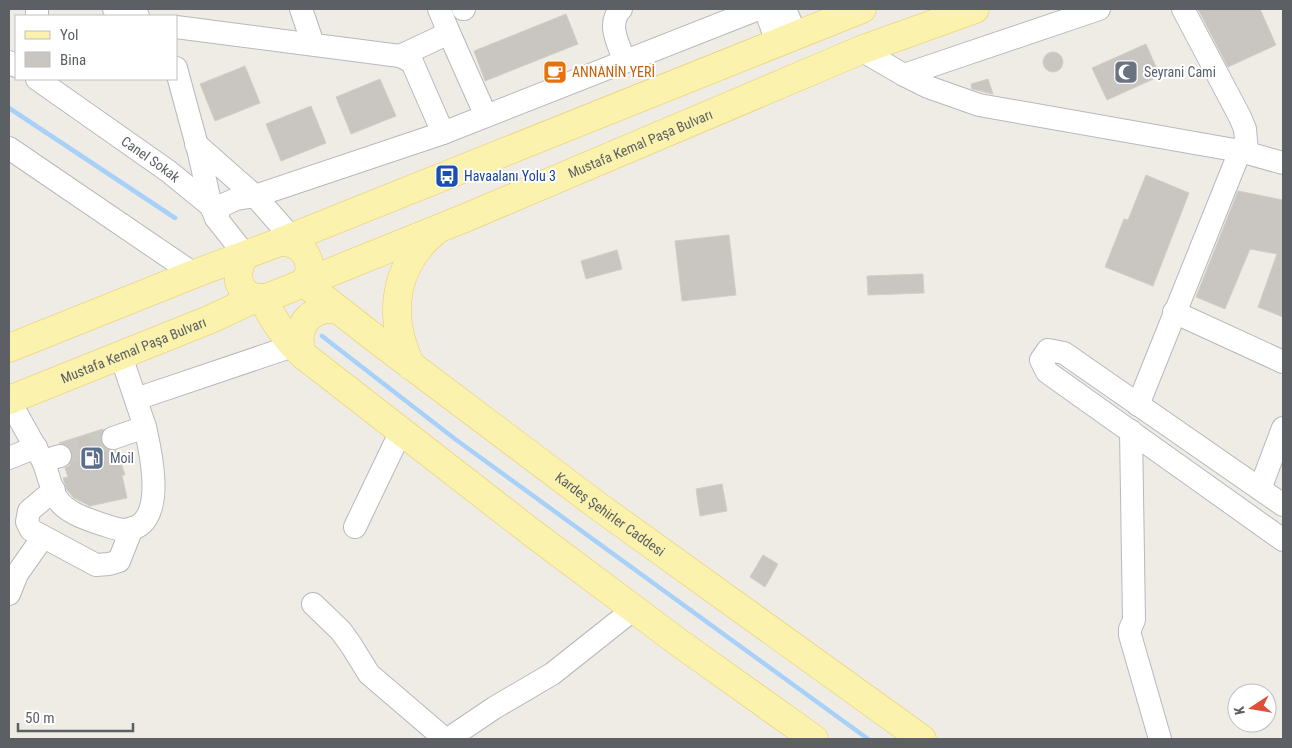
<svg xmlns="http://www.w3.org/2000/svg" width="1292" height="748" viewBox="0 0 1292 748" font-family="'Roboto Condensed',sans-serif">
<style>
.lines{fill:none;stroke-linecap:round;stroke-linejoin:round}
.stream{stroke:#a8d1fa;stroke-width:4.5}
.building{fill:#c9c6c1;stroke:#d2cec3}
.minor-tunnel{stroke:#cac9c4;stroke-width:22;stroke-dasharray:22 11;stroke-linecap:butt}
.minor-casing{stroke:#b6b9bd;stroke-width:24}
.major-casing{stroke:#e9cb62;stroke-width:29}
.minor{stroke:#fff;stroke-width:22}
.major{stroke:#faf2ad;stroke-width:28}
.labels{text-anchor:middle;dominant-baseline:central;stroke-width:4;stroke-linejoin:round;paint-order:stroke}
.food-label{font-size:14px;fill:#c56008;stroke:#fff;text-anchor:start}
.worship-label{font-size:14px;fill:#5b616d;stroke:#fff;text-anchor:start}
.street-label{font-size:14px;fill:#5c5f64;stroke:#fff}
.transit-label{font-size:14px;fill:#164399;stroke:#fff;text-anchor:start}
.service-label{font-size:14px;fill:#4e5e75;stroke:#fff;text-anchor:start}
</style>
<rect width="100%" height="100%" fill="#eeece4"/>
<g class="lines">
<path class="stream" d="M9,108l166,110
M322,336l133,103 413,300"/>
</g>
<path class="building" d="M1198,9h62l16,36 -48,22z
M566,14l12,30 -93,37 -11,-30z
M1146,44l14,32 -53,24 -15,-32z
M1043 62a10 10 0 1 1 20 0a10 10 0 1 1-20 0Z
M245,66l15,37 -45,18 -15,-37z
M380,79l16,37 -45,18 -15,-37z
M988,79l5,15 -21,-5 -1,-5z
M311,106l15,37 -45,18 -15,-37z
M1146,175l43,18 -36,93 -48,-19 19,-48 4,1z
M1238,191l45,9v117l-25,-10 19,-53 -27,-5 -25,60 -29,-12z
M729,235l7,60 -54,6 -7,-60z
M617,250l5,19 -36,10 -5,-18z
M923,274l1,19 -56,2 -1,-19z
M103,429l-3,7 1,7 4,5 5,3 7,-1 8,25h-3l5,23 -37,8 -16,-8 -7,-8 -4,-12 5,-1 -3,-9 5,-3 3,-5v-7l-4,-7 -10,-3z
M722,484l5,27 -27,5 -4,-27z
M763,555l15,9 -13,23 -15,-10z"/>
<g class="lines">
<path class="minor-tunnel" d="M60,456l53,-18"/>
<g class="minor-casing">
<g id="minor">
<path d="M114,9l24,7"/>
<path d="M301,9l12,35"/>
<path d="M463,9h1"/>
<path d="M621,9c-15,15 -2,36 4,53"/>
<path d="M765,9l12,33"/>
<path d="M785,9l11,26"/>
<path d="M1183,9l57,108 5,12 2,23"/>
<path d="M37,16v-7"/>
<path d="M176,27l224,29 12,6 31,71"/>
<path d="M449,33l37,83"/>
<path d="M861,50l43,25 24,12 51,18 261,46 43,12"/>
<path d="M400,56l49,-23 -10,-24"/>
<path d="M9,62l7,4"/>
<path d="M176,68l23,85 12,53"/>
<path d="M904,75l195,-66"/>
<path id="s1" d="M37,79l131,92 43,35 5,12 30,38"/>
<path d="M196,144l59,52 37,42"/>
<path d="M9,148l185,126"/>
<path d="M216,218l5,-12 15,-7 19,-3 188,-63 315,-124"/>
<path d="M1174,312l109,50"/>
<path d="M136,399l157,-53"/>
<path d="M9,400l34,61 17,-5"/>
<path d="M1138,405l102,-254"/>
<path d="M1131,431l3,189 -4,9v6l30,104"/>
<path d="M113,438l32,-11 -24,-71"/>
<path d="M9,458l27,-11"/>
<path d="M43,461c4,9 9,32 15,39 9,13 29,19 43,24 7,2 15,5 22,6 46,0 28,-77 22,-103"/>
<path d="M1260,489l23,-61"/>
<path d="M54,490l-25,21 -2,11 4,8 65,35 13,-1 10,-3 13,-33"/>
<path d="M1283,505l-219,-152 -16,-3 -7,10 6,12 236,168"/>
<path d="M355,527l46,-96"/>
<path d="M9,594l8,-20 26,-37"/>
<path d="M313,604l28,27 10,14 18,29 76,65"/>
<path d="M448,739l46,-31 58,-34 82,-65"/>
</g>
</g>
<g class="major-casing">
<g id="major">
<path d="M280,242l582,-233"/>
<path id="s2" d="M244,256c-13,22 -3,47 25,41l196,-79 396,-168 114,-41"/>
<path id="s3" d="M303,282l73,57 222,167 324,233"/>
<path d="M262,298c11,21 23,41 41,57l228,177 147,110 136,97"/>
<path d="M9,348l185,-74 86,-32c22,-1 35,18 27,39"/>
<path d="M303,355c-11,-27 7,-50 35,-45"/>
<path d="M411,366c-23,-47 -19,-97 22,-133"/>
<path id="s4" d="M9,400l202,-81 45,-21"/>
</g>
</g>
<use href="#minor" class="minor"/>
<use href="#major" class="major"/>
</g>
<defs>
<g id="cafe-square" transform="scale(1.25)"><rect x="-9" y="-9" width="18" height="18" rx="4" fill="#e8710a" stroke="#fff"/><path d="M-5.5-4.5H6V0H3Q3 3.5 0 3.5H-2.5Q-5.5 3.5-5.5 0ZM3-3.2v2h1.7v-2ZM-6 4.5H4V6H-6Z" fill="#fff"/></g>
<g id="mosque-square" transform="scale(1.25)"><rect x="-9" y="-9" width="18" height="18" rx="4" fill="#6b7280" stroke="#fff"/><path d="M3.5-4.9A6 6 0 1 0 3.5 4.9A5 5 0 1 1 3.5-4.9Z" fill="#fff"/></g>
<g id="bus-square" transform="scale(1.25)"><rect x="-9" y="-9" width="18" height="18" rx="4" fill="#1a4fb4" stroke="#fff"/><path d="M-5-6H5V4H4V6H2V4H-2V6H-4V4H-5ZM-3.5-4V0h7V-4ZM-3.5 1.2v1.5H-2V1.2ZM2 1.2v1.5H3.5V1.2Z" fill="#fff"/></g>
<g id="fuel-square" transform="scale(1.25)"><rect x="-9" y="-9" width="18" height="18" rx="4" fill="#5c6f8a" stroke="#fff"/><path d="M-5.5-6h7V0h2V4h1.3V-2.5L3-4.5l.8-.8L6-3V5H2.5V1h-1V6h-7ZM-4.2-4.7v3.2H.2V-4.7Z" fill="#fff"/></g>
</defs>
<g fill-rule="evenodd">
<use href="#cafe-square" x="555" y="72"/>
<use href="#mosque-square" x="1126" y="72"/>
<use href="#bus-square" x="447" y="176"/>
<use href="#fuel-square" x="92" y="458"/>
</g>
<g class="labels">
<g class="food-label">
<text x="572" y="72">ANNANİN YERİ</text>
</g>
<g class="worship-label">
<text x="1144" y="72">Seyrani Cami</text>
</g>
<g class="street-label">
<text stroke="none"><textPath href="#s2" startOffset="466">Mustafa Kemal Paşa Bulvarı</textPath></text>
<text stroke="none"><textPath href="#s1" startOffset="139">Canel Sokak</textPath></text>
<text stroke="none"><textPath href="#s4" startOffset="134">Mustafa Kemal Paşa Bulvarı</textPath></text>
<text stroke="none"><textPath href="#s3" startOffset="385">Kardeş Şehirler Caddesi</textPath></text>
</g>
<g class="transit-label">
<text x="464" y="176">Havaalanı Yolu 3</text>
</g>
<g class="service-label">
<text x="110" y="458">Moil</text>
</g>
</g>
<rect width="1292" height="748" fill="none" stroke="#5c5f64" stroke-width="20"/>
<rect x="15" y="15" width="162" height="65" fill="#ffffff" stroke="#bebfc1"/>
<rect x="25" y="31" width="25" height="8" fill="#faf2ad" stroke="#bebfc1"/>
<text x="60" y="40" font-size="15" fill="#5c5f64">Yol</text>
<rect x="25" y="52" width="25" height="15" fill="#c9c6c1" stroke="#bebfc1"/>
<text x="60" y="65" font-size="15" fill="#5c5f64">Bina</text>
<g transform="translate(1252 708) rotate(258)"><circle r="24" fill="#ffffff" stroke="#bebfc1"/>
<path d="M0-4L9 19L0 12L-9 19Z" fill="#df5039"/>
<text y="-8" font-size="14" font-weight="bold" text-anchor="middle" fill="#5c5f64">K</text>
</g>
<path d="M18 723v8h115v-8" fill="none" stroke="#5c5f64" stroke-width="2.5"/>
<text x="25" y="723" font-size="15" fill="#5c5f64" stroke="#ffffff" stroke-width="4" paint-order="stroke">50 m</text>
</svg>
